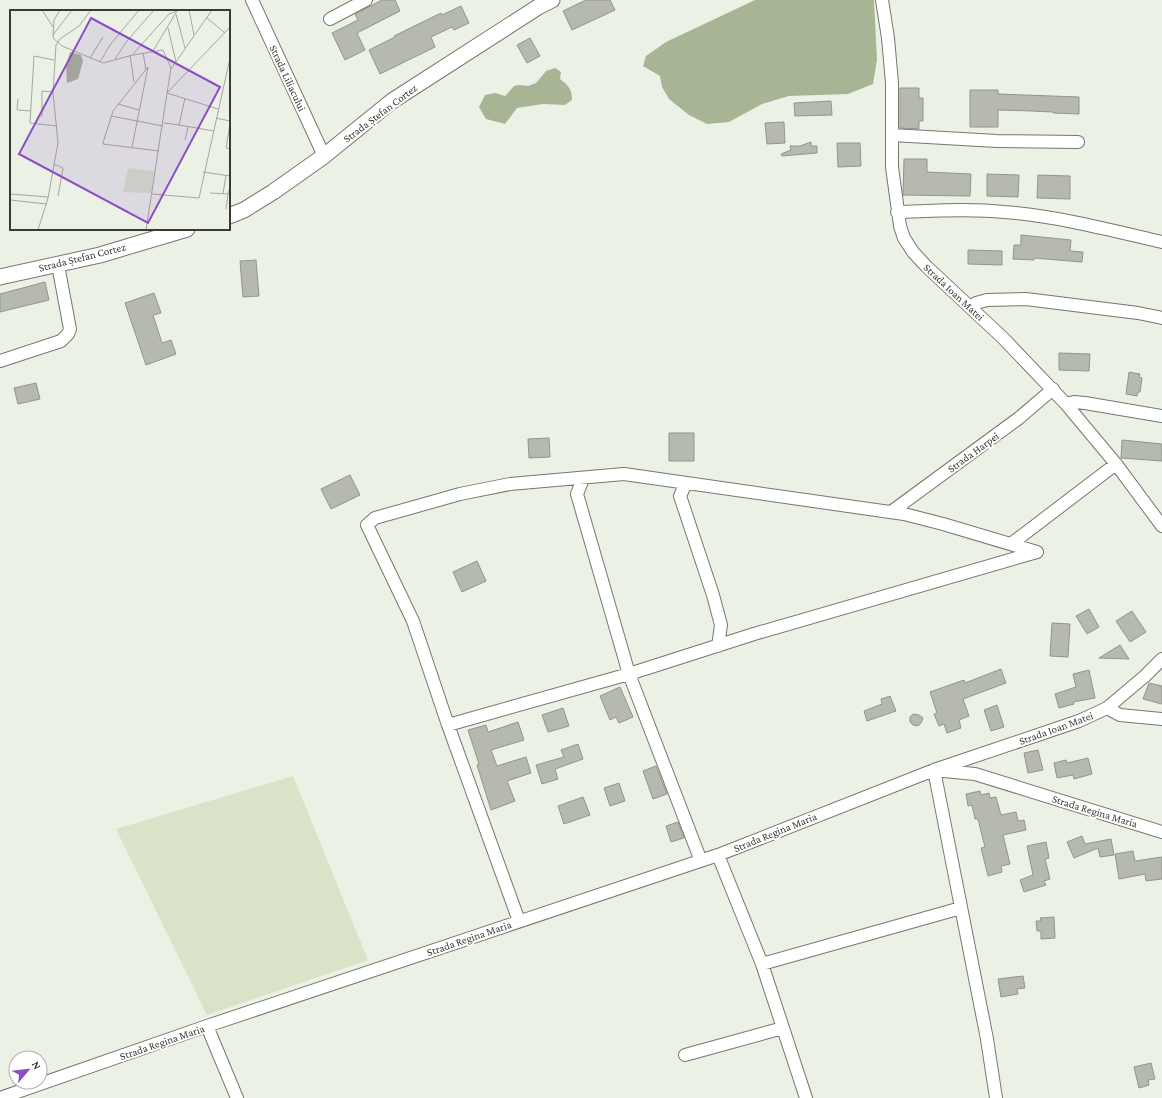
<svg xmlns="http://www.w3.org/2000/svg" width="1162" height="1098" viewBox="0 0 1162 1098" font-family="'Crimson Pro',serif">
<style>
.green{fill:#d8e3c8}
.water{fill:#a8b595}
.building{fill:#b5b9af;stroke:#91958b}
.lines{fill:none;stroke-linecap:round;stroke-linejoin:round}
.minor-casing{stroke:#74786e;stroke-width:14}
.tertiary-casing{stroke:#74786e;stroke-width:17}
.minor{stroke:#fff;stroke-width:12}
.tertiary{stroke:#fff;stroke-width:15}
.labels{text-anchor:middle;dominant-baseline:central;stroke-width:4;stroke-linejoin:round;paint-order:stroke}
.street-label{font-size:11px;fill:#383a35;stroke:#fff}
.inset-road{fill:none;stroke:#a4a89f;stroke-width:1}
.view{fill:#8b4ec4;fill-opacity:0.15;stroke:#8b4ec4;stroke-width:2}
.inset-edge{fill:none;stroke:#383a35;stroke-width:2}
</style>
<rect width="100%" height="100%" fill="#ecf1e6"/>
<path class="green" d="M293,776l75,184 -161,55 -91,-186z"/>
<path class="water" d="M755,0h119l3,60 -4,24 -25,10 -59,2 -27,8 -33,18 -22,2 -18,-9 -20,-16 -7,-12 -2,-11 -17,-10 3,-10 20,-14z
M555,68l6,4 -1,7c8,6 12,10 12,21l-7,5 -22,-1 -26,4 -12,16 -19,-5 -7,-12 6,-12 10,-2 10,3 9,-10 5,-1 9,1 8,-3 10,-12z"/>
<path class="building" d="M382,0h13l5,11 -43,22 8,17 -20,10 -13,-27 26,-13 -3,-6z
M586,0h24l5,10 -43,20 -9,-19z
M461,6l8,17 -15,7 -2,-3 -21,10 4,10 -55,27 -11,-24 26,-13 -1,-1 47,-23 1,2z
M530,38l10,18 -13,7 -10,-18z
M900,88h19v10h4v23h-4v8l-19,-1z
M970,90h28v4l81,3v17l-26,-1v-1l-22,-1 -33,-1v17h-28z
M831,101l1,14 -37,1 -1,-13z
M784,122l1,21 -18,1 -2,-21z
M811,142v4h6v7l-35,3 -1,-2 10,-4 -1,-4h10z
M837,143h23l1,23 -23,1z
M904,159h23v13l44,2 -1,22 -67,-1z
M987,174l32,1 -1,22 -31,-1z
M1038,175l32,1v23l-33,-1z
M1021,235l50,5 -1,11 13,1 -1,10 -48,-4v2l-21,-1 1,-14h7z
M968,250l34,1v14l-34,-1z
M256,260l3,36 -16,1 -3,-36z
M45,282l4,18 -49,12v-18z
M154,293l7,20 -8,2 9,28 9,-3 5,14 -30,11 -21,-62z
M1059,353l31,1 -1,17 -30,-1z
M1129,372l11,2 -1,3 3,1 -2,14h-2l-1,4 -11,-2z
M36,383l4,16 -22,5 -4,-16z
M669,433h25v28h-25z
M549,438l1,19 -21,1 -1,-19z
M1122,440l40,4v17l-41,-3z
M350,475l10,20 -29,14 -10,-20z
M477,561l9,20 -24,11 -9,-20z
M1089,609l10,18 -12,7 -11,-18z
M1132,611l14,21 -16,10 -14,-21z
M1052,623l18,1 -2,33 -18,-1z
M1120,645l9,14 -30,-1z
M1001,669l5,14 -43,16 6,17 -10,4 2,8 -14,5 -3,-9 -5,2 -5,-12 3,-1 -7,-21 34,-12 1,3z
M1089,670l6,28 -22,4 1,2 -15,4 -4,-14 21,-7 -3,-13z
M1149,683l13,3v18l-19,-5z
M620,687l13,30 -14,6 -3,-6 -6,3 -10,-24z
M890,696l6,15 -29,10 -3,-10 18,-7 -1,-5z
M997,705l7,22 -13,4 -7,-21z
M563,708l6,18 -21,6 -6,-17z
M913,714l6,1 4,3 -2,5 -3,3 -5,-1 -3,-3v-5z
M518,722l6,18 -33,10 6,16 29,-9 5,16 -24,8 8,20 -24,9 -14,-45 2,-1 -11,-34 18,-5 2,7z
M578,744l5,15 -28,10 3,10 -16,5 -6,-19 28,-8 -3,-7z
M1038,750l5,20 -15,3 -4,-20z
M1088,758l4,16 -18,5 -1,-4 -16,3 -3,-15 12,-3 1,3z
M656,766l11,28 -14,5 -10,-28z
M619,783l6,18 -15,5 -6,-18z
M980,791l1,4 8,-2 1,5 6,-1 5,18 15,-3 2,9 6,-1 2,10 -23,5 7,29 -9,2 1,6 -14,4 -7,-28 4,-1 -7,-28h-3l-3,-14 -4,1 -2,-12z
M583,797l7,18 -26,9 -6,-18z
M678,822l6,16 -13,4 -5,-16z
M1082,836l3,8 26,-5 3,16 -14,2 -2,-9 -24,10 -7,-16z
M1046,842l3,16 -4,1 5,20 -6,2 2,4 -22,7 -4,-12 13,-5 -6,-29z
M1133,851l2,10 27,-4v22l-16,2 -1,-7 -26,5 -4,-25z
M1054,917l1,21 -14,1v-8h-4l-1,-10h5l-1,-3z
M1023,976l2,12 -8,1 1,5 -17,3 -3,-18z
M1151,1063l4,16 -7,1 1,5 -10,3 -5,-21z"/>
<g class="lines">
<g class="minor-casing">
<path id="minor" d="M252,0l72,156
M882,0l6,38 4,45v84l8,59 4,12 9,14 14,15 76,71 63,66 50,60 46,62
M330,19l36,-19
M892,135l105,6 81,1
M897,212c35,-1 72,-4 107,0 53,4 106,18 158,30
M972,307l4,-4 11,-3 39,-1 112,14 24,5
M0,361l61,-20 7,-7 2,-5 -12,-64
M1066,404l8,-2 11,1 77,13
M583,479l-6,15 52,180 72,187
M686,483l-6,13 33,99 8,30 -3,21
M891,512l128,-94 34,-29
M1011,544l105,-80
M1107,708l13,7 42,4
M448,725l181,-51 125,-40 283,-82 -94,-28 -39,-10 -280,-40 -114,10 -50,10 -85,24 -8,7 46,96 35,104 71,196
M718,855l44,109 199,-56
M762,964l44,134
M207,1026l30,72
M685,1055l98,-27
M0,1098l207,-72 511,-171 216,-85 41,4 187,58
M996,1098l-9,-59 -53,-269 145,-49 28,-13 38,-32 17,-17"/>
</g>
<g class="tertiary-casing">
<path id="tertiary" d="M229,216l15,-6 29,-18 51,-36 68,-55 146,-94 14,-7
M0,277l100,-22 87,-26"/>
</g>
<use href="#minor" class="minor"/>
<use href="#tertiary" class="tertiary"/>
</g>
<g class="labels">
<g class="street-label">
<text transform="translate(288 78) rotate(65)">Strada Liliacului</text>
<text transform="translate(380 113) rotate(-37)">Strada Ștefan Cortez</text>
<text transform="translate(82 257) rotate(-14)">Strada Ștefan Cortez</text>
<text transform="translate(954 292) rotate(43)">Strada Ioan Matei</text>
<text transform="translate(973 452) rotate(-36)">Strada Harpei</text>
<text transform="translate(1056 728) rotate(-20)">Strada Ioan Matei</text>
<text transform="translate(1095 811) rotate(17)">Strada Regina Maria</text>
<text transform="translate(775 832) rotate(-22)">Strada Regina Maria</text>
<text transform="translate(469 938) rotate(-19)">Strada Regina Maria</text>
<text transform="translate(162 1042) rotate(-19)">Strada Regina Maria</text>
</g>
</g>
<g transform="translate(10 10)">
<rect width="220" height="220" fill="#ecf1e6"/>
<path d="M118,158l26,3 -3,22 -28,-1z" fill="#d8e3c8"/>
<path d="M60,42l11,3 2,6 -5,18 -11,4 -1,-17z" fill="#a8b595"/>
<path class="inset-road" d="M32,0l11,17M50,0l-6,10 -1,18 9,8 41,17 30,-8 30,-5 8,18 -4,25 51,16M179,0l5,25M166,4l9,34M197,8l18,15M158,18l8,34M43,25l19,-25M143,41l24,-40M133,43l3,17M123,44l36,-40 8,-3M120,45l4,27M80,48l13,-21M105,49l12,-18 27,-31M44,50l-20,-4 -4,67 27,3M90,52l10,-17 29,-35M161,59l41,-59M8,89l-1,11 14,1M108,94l21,6M101,106l52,10M32,107v-26l11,1M206,108l14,3M154,113l15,2 6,-27M220,114l-4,24 4,1M169,115l35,6M175,130l3,-13M122,137l16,-80 -35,44 -10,32v1l56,7M44,154l9,4 -5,28M193,162l27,4M200,183l18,1 2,-7M0,184l38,3M142,184l47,4 31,-140M213,184l3,-19M0,190l37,4M216,199l2,-15M28,220l10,-32 10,-55 -5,-51 3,-47 4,-6 19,-13 12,-16M136,220l21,-137 63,-66"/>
<path class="view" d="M81,8l129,69 -72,136 -129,-69z"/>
<rect width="220" height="220" class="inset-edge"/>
</g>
<g transform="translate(28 1070) rotate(62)"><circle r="19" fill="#ffffff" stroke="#afb0ae"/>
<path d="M0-3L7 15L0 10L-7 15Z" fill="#8b4ec4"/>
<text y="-6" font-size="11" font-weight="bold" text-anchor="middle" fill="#383a35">N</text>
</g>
</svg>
